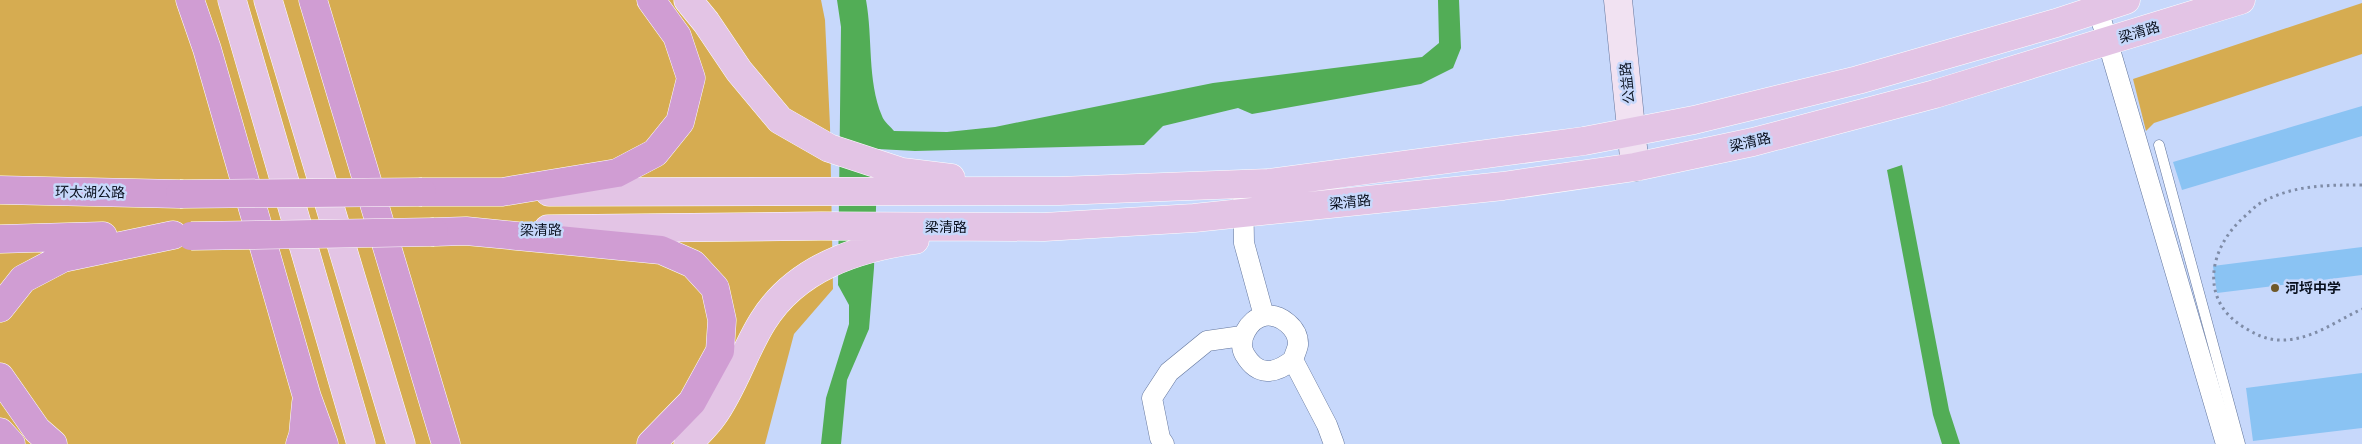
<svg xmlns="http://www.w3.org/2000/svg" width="2362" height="444" viewBox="0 0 2362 444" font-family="Mulish,'Noto Sans SC',sans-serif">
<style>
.green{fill:#d6ac51}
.water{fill:#52ad56}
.building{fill:#8ac3f3}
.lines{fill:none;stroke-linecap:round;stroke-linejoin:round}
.lane-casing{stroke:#62759c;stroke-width:11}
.street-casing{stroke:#62759c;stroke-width:21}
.secondary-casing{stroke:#62759c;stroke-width:29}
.primary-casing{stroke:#fff;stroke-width:29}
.highway-casing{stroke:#fff;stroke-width:29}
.path{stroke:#7f8ca7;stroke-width:3;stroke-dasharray:2.5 4;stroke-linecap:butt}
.lane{stroke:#fff;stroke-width:10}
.street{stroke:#fff;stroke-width:20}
.secondary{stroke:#f1e2f2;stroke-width:28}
.primary{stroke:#e3c4e5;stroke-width:28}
.highway{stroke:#d09dd3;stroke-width:28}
.highway-bridge-casing{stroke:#fff;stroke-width:29;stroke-linecap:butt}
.highway-bridge{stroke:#d09dd3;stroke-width:28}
.poi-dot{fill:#6f5929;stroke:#c7d8fb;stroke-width:2}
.labels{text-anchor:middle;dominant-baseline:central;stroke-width:5;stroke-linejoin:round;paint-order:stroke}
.street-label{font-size:14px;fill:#09101e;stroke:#c7d8fb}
.poi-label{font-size:14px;font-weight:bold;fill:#09101e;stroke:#c7d8fb;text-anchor:start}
</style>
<rect width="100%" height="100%" fill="#c7d8fb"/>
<path class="green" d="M0,0h821l4,20 5,106 3,163 -39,45 -29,110h-765z
M2362,3v51l-208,69 -8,8 -13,-52z"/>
<path class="water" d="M837,0h29c7,38 1,80 16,116 2,6 9,11 12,15l53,1 48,-5 218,-44 209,-26 17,-14 -1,-43h21l2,48 -8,20 -32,16 -169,30 -14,-6 -75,18 -19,19 -229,6 -37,-2 -4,119 -5,61 -22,51 -6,64h-20l5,-46 23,-74v-19l-11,-20 3,-258z
M1902,165l47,245 11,34h-18l-9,-29 -46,-245z"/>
<path class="building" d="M2362,106v30l-180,54 -9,-28z
M2362,247v28l-145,18 -4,-27z
M2362,373v55l-109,13 -7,-53z"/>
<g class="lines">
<g class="lane-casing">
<path id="lane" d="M2159,145l81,299"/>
</g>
<g class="street-casing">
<path id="street" d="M2098,9l128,435
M1243,184l1,59 20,73
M1293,360c-18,14 -35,17 -48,-5 -9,-14 4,-36 19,-39 17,-3 35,13 34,29 -1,5 -4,11 -5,15l34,65 7,19
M1164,444l-4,-6 -8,-40 17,-26 38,-31 35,-5"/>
</g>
<g class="secondary-casing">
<path id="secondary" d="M1618,0l17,167"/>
</g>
<g class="primary-casing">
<path id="primary" d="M232,0l129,444
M268,0l133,444
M688,0l18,22 33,49 41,49 49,28 73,24 49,6
M549,192l510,-1 210,-8 315,-42 110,-21 164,-40 198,-57 70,-23
M548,229l273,-3 223,1 150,-9 309,-32 132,-19 118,-25 182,-48 306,-94
M688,444c8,-9 18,-18 25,-28 21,-29 31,-65 50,-95 33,-53 93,-73 152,-81"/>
</g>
<g class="highway-casing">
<path id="highway" d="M190,0l17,49 100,348 17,47
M313,0l133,444
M0,190l180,4
M422,192h80l115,-19 38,-20 25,-31 11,-44 -14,-42 -26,-36
M434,232l32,-1 195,19 32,14 22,24 7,32 -2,31 -28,51 -41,42
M0,239l103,-3
M0,308l23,-29 40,-21 110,-23
M0,377l37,53 16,14
M0,432l11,12
M300,444l3,-9 3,-32"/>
</g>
<path class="path" d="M2362,185c-36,0 -68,0 -100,17 -7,4 -12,10 -18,15 -36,32 -45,84 1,111 10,6 20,11 32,12 32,2 57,-18 85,-31"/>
<use href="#lane" class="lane"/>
<use href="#street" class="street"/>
<use href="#secondary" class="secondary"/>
<use href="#primary" class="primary"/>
<use href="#highway" class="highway"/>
<g class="highway-bridge-casing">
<path id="highway-bridge" d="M180,194l242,-2
M191,236l243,-4"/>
</g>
<use href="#highway-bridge" class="highway-bridge"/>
</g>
<circle class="poi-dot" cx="2275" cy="288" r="5"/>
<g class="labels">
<g class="street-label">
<text transform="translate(2139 32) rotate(-17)">梁清路</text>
<text transform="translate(1627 83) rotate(-96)">公益路</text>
<text transform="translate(1750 142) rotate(-13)">梁清路</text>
<text transform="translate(90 192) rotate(1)">环太湖公路</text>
<text transform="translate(1350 202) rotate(-6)">梁清路</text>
<text x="946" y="227">梁清路</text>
<text transform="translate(541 230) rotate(-1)">梁清路</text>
</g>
<g class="poi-label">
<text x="2285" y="288">河埒中学</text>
</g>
</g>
</svg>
